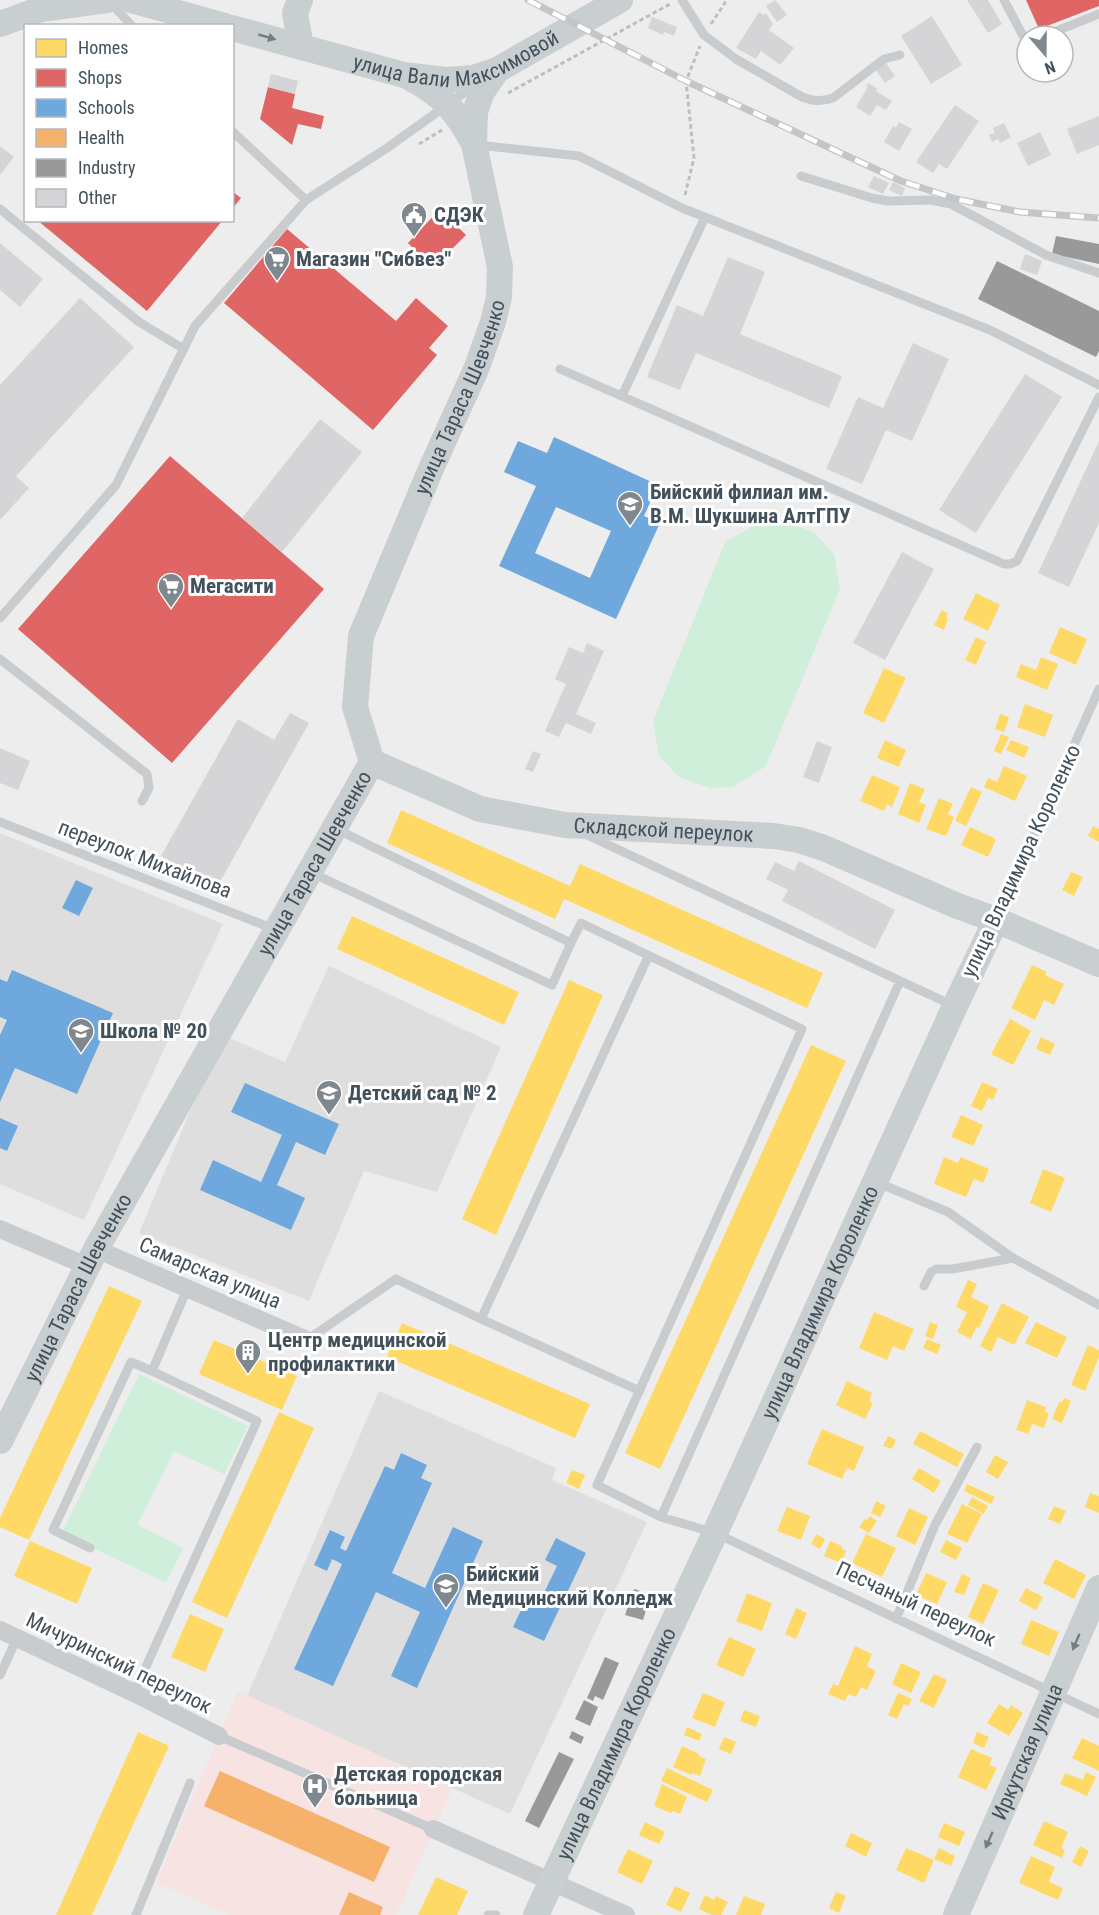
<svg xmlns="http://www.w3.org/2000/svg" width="1099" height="1915" viewBox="0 0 1099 1915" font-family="'Roboto Condensed',sans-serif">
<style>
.education{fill:#dfdedf}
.medical{fill:#f6e3e2}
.green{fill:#cfefda}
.homes{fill:#ffd966}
.shops{fill:#e06666}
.schools{fill:#6fa8dc;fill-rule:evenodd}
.health{fill:#f6b26b}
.industry{fill:#999}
.building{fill:#d5d5d7}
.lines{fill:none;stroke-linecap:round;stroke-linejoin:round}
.path{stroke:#b5c3be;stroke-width:3;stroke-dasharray:4.5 3;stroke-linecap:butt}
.lane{stroke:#c9ccce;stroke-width:9}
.street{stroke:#c9ccce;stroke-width:18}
.secondary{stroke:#c9ced1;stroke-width:26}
.rail-casing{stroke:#c3c5c8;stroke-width:7}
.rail{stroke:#fff;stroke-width:4.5;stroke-dasharray:14;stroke-linecap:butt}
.oneway{fill:#727d84}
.labels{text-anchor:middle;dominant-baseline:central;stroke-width:6;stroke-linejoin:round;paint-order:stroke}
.street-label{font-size:21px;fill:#43515b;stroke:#fff}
.poi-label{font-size:21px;font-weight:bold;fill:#43515b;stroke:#fff;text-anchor:start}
</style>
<rect width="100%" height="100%" fill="#eeeded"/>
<path class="education" d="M0,833l223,91 -139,296 -84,-36z
M329,966l172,81 -64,145 -73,-21 -55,130 -170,-68 83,-198 63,27z
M379,1391l177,77 -4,12 95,42 -137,292 -263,-118z"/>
<path class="medical" d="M238,1691l214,98 -56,126h-165l-75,-32z"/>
<path class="green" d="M783,521l32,12 19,21 6,35 -74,177 -33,21 -23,1 -31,-11 -20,-21 -6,-35 72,-179 35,-20z
M139,1374l109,52 -24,48 -50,-23 -37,74 46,23 -17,35 -104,-50z"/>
<path class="homes" d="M976,593l24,12 -12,26 -25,-12z
M942,610l6,3 -2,5 2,1 -4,11 -10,-5z
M1060,627l27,12 -11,26 -27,-12z
M976,637l10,5 -10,23 -11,-5z
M1041,657l17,7 -11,26 -31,-13 5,-13 15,6z
M884,668l22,10 -22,45 -21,-10z
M1025,704l28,11 -8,22 -28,-10z
M1000,714l9,3 -5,15 -9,-3z
M1001,734l8,3 -8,17 -7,-3z
M885,740l21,10 -7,17 -22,-9z
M1011,740l18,7 -5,11 -18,-8z
M1004,766l23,10 -12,25 -31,-14 4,-9 9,4z
M872,775l28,12 -8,20 -5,-3 -3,7 -24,-10z
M910,783l15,6 -6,13 7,3 -7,18 -21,-9z
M971,787l11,5 -16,34 -11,-5z
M939,798l14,6 -5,10 6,3 -8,19 -20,-7z
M401,810l169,76 10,-22 243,109 -16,35 -243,-109 -9,20 -168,-76z
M1093,826l6,3v13l-11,-6z
M970,827l26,12 -8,18 -27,-12z
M1071,872l12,5 -9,19 -12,-6z
M352,916l167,76 -15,33 -167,-76z
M1032,965l15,7 -2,3 19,9 -10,21 -10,-5 -9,20 -24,-12z
M569,980l34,15 -107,240 -34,-16z
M1010,1019l21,12 -18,34 -22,-11z
M1041,1037l14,7 -5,11 -14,-6z
M811,1045l35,16 -186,408 -35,-16z
M982,1082l16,7 -5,11 -5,-2 -6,13 -11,-5z
M961,1115l22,10 -10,21 -22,-9z
M944,1157l14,6 3,-6 28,12 -6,14 -9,-4 -8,18 -32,-13z
M1043,1169l22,9 -14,34 -21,-9z
M968,1280l9,4 -6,13 18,9 -10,22 -3,-1 -5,12 -14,-7 10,-20 -11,-5z
M109,1286l33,15 -113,239 -29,-13v-9z
M1002,1303l27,14 -15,28 -16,-8 -7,15 -11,-6z
M874,1312l40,17 -10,22 -11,-5 -6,14 -28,-12z
M930,1322l8,3 -5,14 -8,-3z
M1036,1322l31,15 -10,21 -32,-15z
M402,1323l188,81 -15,34 -188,-81z
M927,1339l14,6 -4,9 -14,-6z
M214,1340l83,36 -15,34 -83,-36z
M1088,1345l11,5v7l-14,34 -14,-6z
M847,1381l25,12 -3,8 4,2 -8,16 -29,-14z
M1064,1398l7,3 -9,22 -10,-4 7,-17h3z
M1027,1400l19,7 -1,5 4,1 -5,15 -12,-4 -4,10 -12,-4z
M279,1412l35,16 -87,190 -35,-16z
M822,1429l42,18 -10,24 -7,-3 -5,11 -35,-15z
M920,1431l44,23 -7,13 -44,-23z
M888,1436l8,4 -4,9 -9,-3z
M995,1455l13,7 -10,17 -12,-7z
M919,1468l22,13 -7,12 -22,-14z
M572,1470l13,5 -6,14 -13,-6z
M967,1484l28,13 -4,7 -27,-13z
M1090,1493l9,3v17l-14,-6z
M972,1497l16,9 -4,8 -16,-9z
M876,1501l10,5 -6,11 -9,-4z
M962,1504l20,10 -15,29 -20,-9z
M1054,1506l12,5 -6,13 -12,-5z
M787,1507l23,9 -9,24 -24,-9z
M909,1508l19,9 -13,28 -19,-9z
M870,1516l7,5 -8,12 -10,-6 6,-8 2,1z
M816,1534l9,5 -5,10 -9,-5z
M866,1534l30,14 -14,29 -30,-14z
M946,1540l16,8 -6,12 -16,-8z
M30,1541l62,27 -15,36 -63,-28z
M830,1541l12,5 -1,2 5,3 -5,12 -17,-7z
M1055,1559l31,16 -12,24 -31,-16z
M926,1573l21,9 -10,22 -21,-9z
M962,1574l9,4 -7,17 -10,-3z
M983,1583l16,7 -16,34 -15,-7z
M1026,1588l17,9 -7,13 -17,-9z
M747,1593l25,10 -10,28 -26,-10z
M796,1608l11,5 -11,26 -11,-5z
M190,1614l34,15 -19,43 -34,-15z
M1031,1620l28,12 -10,24 -28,-12z
M729,1637l27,12 -13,28 -27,-12z
M855,1646l17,8 -5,12 9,5 -9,19 -6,-3 -5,10 -8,-3 -3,7 -17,-7 5,-10 5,2z
M901,1663l20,9 -10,21 -19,-9z
M934,1674l13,6 -13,28 -15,-7z
M703,1693l22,9 -10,25 -23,-9z
M898,1693l14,6 -4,7 -4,-2 -7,15 -9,-4z
M999,1704l9,6 3,-5 12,8 -14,23 -22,-13z
M744,1710l16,6 -4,11 -16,-6z
M687,1727l15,7 -3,7 -15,-6z
M138,1732l31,14 -77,169h-36z
M977,1732l12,5 -5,11 -11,-5z
M724,1737l12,5 -5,12 -12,-5z
M1082,1738l17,8v25l-27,-13z
M682,1746l17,8 1,3 6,2 -6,17 -8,-3 -1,2 -18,-8z
M971,1749l21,9 -3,7 8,3 -11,22 -28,-13z
M667,1768l46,22 -6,12 -46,-21z
M1086,1772l10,5 -9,19 -27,-12 5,-11 18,7z
M662,1784l25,13 -7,17 -7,-3 -2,2 -17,-7z
M1044,1821l24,11 -7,16 4,2 -3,8 -29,-13z
M645,1822l20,10 -6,12 -20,-9z
M944,1823l21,9 -6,14 -21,-9z
M851,1833l21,10 -6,14 -21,-11z
M1080,1846l9,5 -8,16 -9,-5z
M906,1848l28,12 -10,23 -28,-13z
M939,1848l16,8 -4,10 -17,-7z
M628,1849l25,12 -11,23 -25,-12z
M1031,1856l24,11 -6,15 14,6 -5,12 -39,-17z
M436,1877l32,14 -11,24h-39z
M675,1886l15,7 -9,19 -15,-7z
M836,1892l10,4 -7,17 -10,-5z
M705,1895l9,5 2,-4 12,6 -7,13h-9l-13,-6z
M744,1896l21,8 -4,11h-25z"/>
<path class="shops" d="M1026,0h73v6l-60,23z
M268,87l27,7 -3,14 32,8 -3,13 -23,-5 -6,21 -32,-26z
M232,191l9,7 -9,11z
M440,209l26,26 -33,33 -25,-25z
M37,220h186l-76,91z
M287,229l109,92 20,-23 32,28 -19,22 8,7 -64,75 -149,-127z
M170,456l154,133 -152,174 -154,-134z"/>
<path class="schools" d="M554,437l104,48 -14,31 16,7 -44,96 -117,-53 37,-80 -32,-14 14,-31 29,12zM556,507l55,24 -21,47 -55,-25z
M76,880l17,8 -14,28 -17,-8z
M12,970l101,43 -36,81 -62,-26 -15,34v-67l7,-15 -7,-3v-38l7,3z
M245,1083l94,41 -14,31 -29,-13 -19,43 28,13 -14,32 -91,-40 13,-30 48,22 21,-47 -51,-23z
M0,1118l18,8 -11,25 -7,-3z
M401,1453l26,12 -6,13 11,5 -40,90 33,15 28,-61 30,14 -66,147 -26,-12 29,-64 -44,-20 -43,94 -39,-17 48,-105 -10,-5 -5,12 -13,-6 16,-35 15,7 -5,11 6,3 39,-85 9,4z
M556,1538l30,15 -42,88 -31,-14 16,-34 12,6 16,-33 -12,-6z"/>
<path class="health" d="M220,1771l170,76 -16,35 -170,-76z
M349,1892l34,15 -3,8h-41z"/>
<path class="industry" d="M1056,236l43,8v20l-47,-10z
M997,261l102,50v40l-3,6 -118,-58z
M634,1589l17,5 -8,26 -18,-5z
M605,1657l14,6 -16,37 -8,-4 -2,5 -6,-3z
M584,1700l14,7 -8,19 -15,-7z
M572,1731l12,6 -3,7 -12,-6z
M559,1752l15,7 -35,69 -14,-7z"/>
<path class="building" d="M775,0l12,15 -10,7 -11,-16z
M967,0h21l14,24 -14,9z
M759,12l5,3 2,-2 7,11 -4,6 25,18 -14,17 -19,-14 -5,8 -20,-11z
M932,16l30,49 -31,19 -30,-48z
M652,17l25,10 -3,9 -10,-4 -1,3 -15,-7z
M886,63l9,13 -10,7 -9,-13z
M271,74l27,7 -3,13 -27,-7z
M868,83l9,5 -1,3 16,10 -6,9 -9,-5 -7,11 -14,-9 12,-20 -2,-1z
M955,105l24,16 -32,48 -8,-5 -6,9 -17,-11z
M1099,116v29l-22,9 -10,-25z
M899,122l13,7 -13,22 -15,-9 9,-16 3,2z
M1004,123l7,14 -11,6 -2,-4 -6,3 -3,-7 6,-2 -2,-5z
M1040,132l11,23 -23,11 -11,-23z
M0,146l14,11 -14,18z
M874,176l15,7 -6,11 -15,-7z
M893,182l12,6 -3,8 -13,-6z
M0,243l43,36 -23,28 -20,-17z
M1025,254l17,7 -5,14 -17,-6z
M728,257l37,15 -25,62 102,42 -13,32 -133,-55 -16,37 -33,-13 30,-72 26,11z
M80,298l54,49 -118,129 13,12 -29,32v-135z
M913,343l36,16 -37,82 -26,-11 -24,54 -36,-15 32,-72 25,11z
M1025,374l37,23 -86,136 -37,-23z
M320,419l42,33 -80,100 -40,-34z
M1099,441v82l-30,64 -31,-14z
M902,552l32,17 -49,91 -32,-17z
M587,643l17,8 -28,63 20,9 -5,11 -25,-11 -7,14 -14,-6 21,-47 -11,-5 14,-32 14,6z
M290,713l19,10 -92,164 -56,-31 77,-137 36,21z
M817,741l15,6 -13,36 -16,-6z
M0,748l30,13 -12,29 -18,-7z
M533,751l8,3 -8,18 -8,-3z
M799,861l96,49 -20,39 -93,-48 6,-11 -22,-11 9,-17 19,9z"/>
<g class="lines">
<path class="path" d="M711,24l14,-21 -2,-3
M508,93l162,-89
M419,144l23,-14
M685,195l9,-37 -8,-77 14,-35"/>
<path class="lane" d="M108,0l24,26
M682,0l22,35 32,24 66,38c11,4 19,5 31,1l51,-39 16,-4
M1004,0l18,34 5,5
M1044,36l55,-22
M232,131l74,69
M477,145l102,11 103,52 308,122 109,55
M801,176l71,22 16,3 43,-1 20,4 95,51 53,18
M0,209l139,113 45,27
M560,369l444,195h6l7,-3 82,-164
M622,396l83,-179
M0,618l116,-133 79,-159 111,-126 81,-52 88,-63
M0,659l147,115 2,14 -7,13
M0,822l274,107
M336,829l235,114 10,-20 221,106 -205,456 64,32 54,16 384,181
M587,835l365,170
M312,873l240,112 19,-42
M996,920l103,-231
M876,1182l72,30 65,46 86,47
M924,1286l7,-14 5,-3h17l60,-11
M307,1340l89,-61 85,40
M640,1391l-159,-72 167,-362
M661,1517l239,-536
M90,1548l-37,-18 78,-168 21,9 36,-84
M896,1619l39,-94 42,-78
M0,1675l17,-37
M134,1693l123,-272 -105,-50
M219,1736l214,93
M136,1915l54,-132
M488,1915h8"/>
<path class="street" d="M0,1229l87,37
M96,1249l211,91
M0,1630l134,63 85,43
M433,1829l193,86"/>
<g class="secondary">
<path d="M131,0l94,26"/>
<path d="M300,0l-5,13 6,34"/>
<path d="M0,24l41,-15 66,-9"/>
<path id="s1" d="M232,28l172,47 42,5 27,-2 24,-8 123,-70"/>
<path d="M412,79c31,16 46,35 62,65"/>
<path id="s2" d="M372,762l108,47 85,16 209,11 25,4 25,8 131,57 41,15 103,44"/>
<path id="s3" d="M0,1441l96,-192 276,-487 -17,-55 6,-71 69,-165 47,-104 16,-45 6,-25 1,-30 -26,-123 1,-32 7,-20 15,-22"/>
<path id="s4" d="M536,1915l179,-382 240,-527 41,-86"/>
<path id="s5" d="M956,1915l143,-327"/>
</g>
<g class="rail-casing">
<path id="rail" d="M528,0l158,81 215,100 55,18 64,13 79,6"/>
</g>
<use href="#rail" class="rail"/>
</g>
<defs><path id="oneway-solid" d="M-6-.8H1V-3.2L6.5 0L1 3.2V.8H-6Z" transform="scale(1.5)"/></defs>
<g class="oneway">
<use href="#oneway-solid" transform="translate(267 37) rotate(16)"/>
<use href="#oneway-solid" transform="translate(1076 1642) rotate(113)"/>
<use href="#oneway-solid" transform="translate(989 1840) rotate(114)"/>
</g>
<defs>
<g id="civic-pin" transform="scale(1.35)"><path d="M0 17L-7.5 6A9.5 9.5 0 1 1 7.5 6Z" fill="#7f888e" stroke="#fff"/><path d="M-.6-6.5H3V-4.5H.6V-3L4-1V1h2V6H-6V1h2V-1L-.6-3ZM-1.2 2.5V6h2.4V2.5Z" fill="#fff"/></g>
<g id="supermarket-pin" transform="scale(1.35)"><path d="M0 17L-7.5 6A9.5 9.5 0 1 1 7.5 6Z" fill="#7f888e" stroke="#fff"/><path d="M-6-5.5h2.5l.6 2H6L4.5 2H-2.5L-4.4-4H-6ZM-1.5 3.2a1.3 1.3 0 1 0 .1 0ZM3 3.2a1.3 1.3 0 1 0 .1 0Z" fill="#fff"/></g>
<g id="university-pin" transform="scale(1.35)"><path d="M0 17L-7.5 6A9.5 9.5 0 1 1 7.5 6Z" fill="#7f888e" stroke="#fff"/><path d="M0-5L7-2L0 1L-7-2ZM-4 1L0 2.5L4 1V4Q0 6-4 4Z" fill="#fff"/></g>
<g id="school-pin" transform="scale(1.35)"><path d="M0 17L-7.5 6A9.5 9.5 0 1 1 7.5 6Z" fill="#7f888e" stroke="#fff"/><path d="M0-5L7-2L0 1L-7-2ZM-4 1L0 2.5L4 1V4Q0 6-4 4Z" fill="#fff"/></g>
<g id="building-pin" transform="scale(1.35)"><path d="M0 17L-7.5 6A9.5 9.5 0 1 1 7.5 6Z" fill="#7f888e" stroke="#fff"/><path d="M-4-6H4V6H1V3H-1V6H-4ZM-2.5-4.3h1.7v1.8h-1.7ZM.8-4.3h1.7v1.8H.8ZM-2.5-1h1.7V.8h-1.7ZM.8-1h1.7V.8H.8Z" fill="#fff"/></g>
<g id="hospital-pin" transform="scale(1.35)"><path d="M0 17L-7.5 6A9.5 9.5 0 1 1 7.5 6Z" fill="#7f888e" stroke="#fff"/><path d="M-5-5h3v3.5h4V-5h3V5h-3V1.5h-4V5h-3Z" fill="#fff"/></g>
</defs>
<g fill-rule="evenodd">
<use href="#civic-pin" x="414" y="215"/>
<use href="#supermarket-pin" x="277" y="259"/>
<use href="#university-pin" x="630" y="504"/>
<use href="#supermarket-pin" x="171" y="586"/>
<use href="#school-pin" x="81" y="1031"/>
<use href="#school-pin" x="329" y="1093"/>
<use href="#building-pin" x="248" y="1352"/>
<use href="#university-pin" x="446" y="1586"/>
<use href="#hospital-pin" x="315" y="1786"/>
</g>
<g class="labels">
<g class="street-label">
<text stroke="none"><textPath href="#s1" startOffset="234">улица Вали Максимовой</textPath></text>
<text stroke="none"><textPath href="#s3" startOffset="1162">улица Тараса Шевченко</textPath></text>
<text stroke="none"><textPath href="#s2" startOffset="303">Складской переулок</textPath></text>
<text transform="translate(145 859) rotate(21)">переулок Михайлова</text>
<text transform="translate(1021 861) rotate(-65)">улица Владимира Короленко</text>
<text stroke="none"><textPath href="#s3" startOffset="658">улица Тараса Шевченко</textPath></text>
<text transform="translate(210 1273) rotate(23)">Самарская улица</text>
<text stroke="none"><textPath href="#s3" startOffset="172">улица Тараса Шевченко</textPath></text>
<text stroke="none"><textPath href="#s4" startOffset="675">улица Владимира Короленко</textPath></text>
<text transform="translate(916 1604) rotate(25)">Песчаный переулок</text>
<text transform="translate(119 1663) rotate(26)">Мичуринский переулок</text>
<text stroke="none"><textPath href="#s4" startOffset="189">улица Владимира Короленко</textPath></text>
<text stroke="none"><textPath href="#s5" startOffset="178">Иркутская улица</textPath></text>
</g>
<g class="poi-label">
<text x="434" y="215">СДЭК</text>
<text x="296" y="259">Магазин "Сибвез"</text>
<text x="650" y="492">Бийский филиал им.<tspan x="650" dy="24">В.М. Шукшина АлтГПУ</tspan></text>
<text x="190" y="586">Мегасити</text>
<text x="100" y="1031">Школа № 20</text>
<text x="348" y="1093">Детский сад № 2</text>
<text x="268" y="1340">Центр медицинской<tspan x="268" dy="24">профилактики</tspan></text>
<text x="466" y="1574">Бийский<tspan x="466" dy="24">Медицинский Колледж</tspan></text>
<text x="334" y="1774">Детская городская<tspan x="334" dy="24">больница</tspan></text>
</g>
</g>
<rect x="24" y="24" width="210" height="198" fill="#ffffff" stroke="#b4b9bd" stroke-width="1.5"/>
<rect x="36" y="39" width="30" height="18" fill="#ffd966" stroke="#b4b9bd" stroke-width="1.5"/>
<text x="78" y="54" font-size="18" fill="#43515b">Homes</text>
<rect x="36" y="69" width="30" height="18" fill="#e06666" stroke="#b4b9bd" stroke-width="1.5"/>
<text x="78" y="84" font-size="18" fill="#43515b">Shops</text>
<rect x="36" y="99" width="30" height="18" fill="#6fa8dc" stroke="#b4b9bd" stroke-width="1.5"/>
<text x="78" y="114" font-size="18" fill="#43515b">Schools</text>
<rect x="36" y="129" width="30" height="18" fill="#f6b26b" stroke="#b4b9bd" stroke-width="1.5"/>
<text x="78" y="144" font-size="18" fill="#43515b">Health</text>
<rect x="36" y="159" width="30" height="18" fill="#999999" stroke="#b4b9bd" stroke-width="1.5"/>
<text x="78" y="174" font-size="18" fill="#43515b">Industry</text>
<rect x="36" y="189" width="30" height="18" fill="#d5d5d7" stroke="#b4b9bd" stroke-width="1.5"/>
<text x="78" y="204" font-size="18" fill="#43515b">Other</text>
<g transform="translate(1045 54) rotate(160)"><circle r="28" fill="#ffffff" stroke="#b4b9bd" stroke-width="1.5"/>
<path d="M0-4.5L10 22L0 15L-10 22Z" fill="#7f888e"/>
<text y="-9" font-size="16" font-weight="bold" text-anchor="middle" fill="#43515b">N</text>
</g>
</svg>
